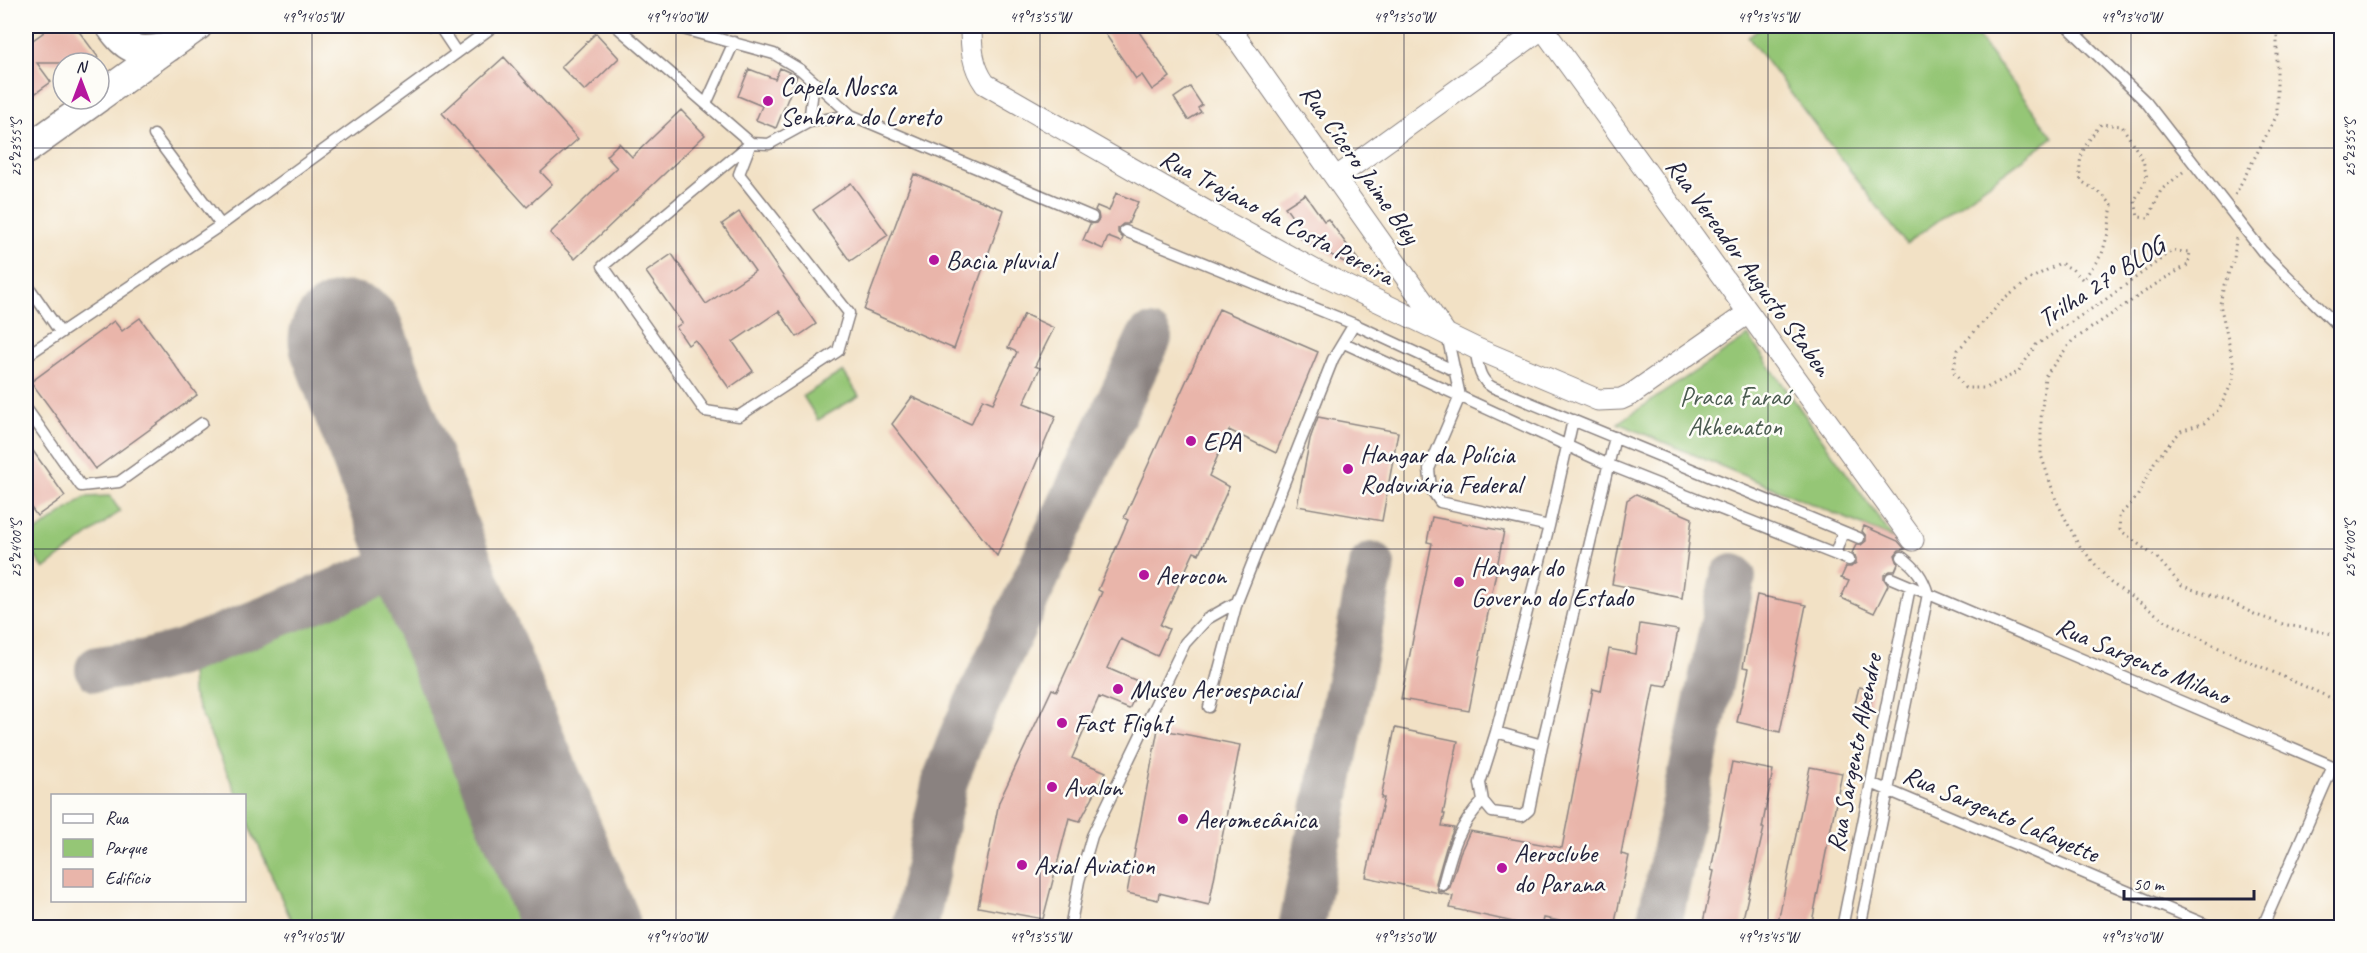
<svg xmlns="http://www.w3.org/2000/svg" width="2367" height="953" viewBox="0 0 2367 953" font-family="Caveat,sans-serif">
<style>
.green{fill:#95c676;stroke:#5c7458;stroke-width:1.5}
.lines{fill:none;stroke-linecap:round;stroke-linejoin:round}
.taxiway{stroke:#8a8280;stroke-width:46}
.runway{stroke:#8a8280;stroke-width:117}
.building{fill:#e9b5aa}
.service-casing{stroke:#8a8280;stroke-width:13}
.minor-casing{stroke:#8a8280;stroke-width:23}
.secondary-casing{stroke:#8a8280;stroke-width:31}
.path{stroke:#8a8280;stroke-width:3;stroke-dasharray:1.5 4.5;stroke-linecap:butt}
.service{stroke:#fff;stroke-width:10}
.minor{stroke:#fff;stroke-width:21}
.secondary{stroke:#fff;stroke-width:28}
.ticks{fill:none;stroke:#22223b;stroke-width:1.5;stroke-opacity:0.45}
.poi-dot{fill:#b5179e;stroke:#fdfcf7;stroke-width:2}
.labels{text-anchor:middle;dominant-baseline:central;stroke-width:5;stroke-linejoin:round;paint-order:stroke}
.poi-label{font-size:26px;fill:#22223b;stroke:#fdfcf7;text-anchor:start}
.street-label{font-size:26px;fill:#22223b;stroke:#fdfcf7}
.park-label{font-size:26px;fill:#4a5b50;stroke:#fdfcf7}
.neatline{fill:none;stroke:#22223b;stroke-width:2}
.ticks-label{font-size:15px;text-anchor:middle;fill:#22223b}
</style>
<rect width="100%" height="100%" fill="#fdfcf7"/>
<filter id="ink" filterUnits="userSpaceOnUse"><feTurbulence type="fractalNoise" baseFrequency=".0167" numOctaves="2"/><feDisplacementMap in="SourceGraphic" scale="12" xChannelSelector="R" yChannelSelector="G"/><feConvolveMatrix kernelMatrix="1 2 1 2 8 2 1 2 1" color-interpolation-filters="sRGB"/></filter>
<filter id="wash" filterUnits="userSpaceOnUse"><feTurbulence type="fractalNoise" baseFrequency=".008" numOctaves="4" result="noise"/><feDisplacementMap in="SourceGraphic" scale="24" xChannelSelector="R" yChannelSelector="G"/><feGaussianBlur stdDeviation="1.35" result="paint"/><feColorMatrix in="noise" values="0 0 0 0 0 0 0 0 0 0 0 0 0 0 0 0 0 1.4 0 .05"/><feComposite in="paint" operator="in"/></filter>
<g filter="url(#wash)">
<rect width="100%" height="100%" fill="#f2e1c5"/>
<path class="green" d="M1763,26h207l83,111 -147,107 -158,-207z
M1748,336l145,202 -275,-115z
M843,371l16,25 -41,24 -15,-24z
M110,496l10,15 -76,58 -18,-25v-5l59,-42z
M383,581l21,4 139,342h-249l-49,-113 -1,-18 -7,-1 -45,-102 -1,-26z"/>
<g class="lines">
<path class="taxiway" d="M98,669l49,-7 33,-9 197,-78c32,-2 46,3 69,25
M915,928l30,-147 19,-50 185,-393
M1301,928l71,-363
M1658,928l75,-351"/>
<path class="runway" d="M347,340l99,260 136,328"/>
</g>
<g id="blocks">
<path class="building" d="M39,26h36l23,31 -9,6h-52l14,19 -25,18v-55l18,-13z
M1100,26h35l35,51 -18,13 -10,-15 -6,4z
M596,33l23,25 -34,33 -24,-24z
M504,57l74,82 -37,33 11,12 -25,23 -85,-94z
M780,68l17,8 -21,52 -20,-8 6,-14 -24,-10 11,-27 26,10z
M1190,87l12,18 -4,3 3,4 -13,8 -14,-22z
M681,110l24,25 -130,124 -25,-26 67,-65 -11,-12 13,-13 13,14z
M914,174l90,36 -50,139 -90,-39z
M851,183l37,52 -38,26 -37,-51z
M1116,193l22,9 -10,22h-5l-5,4v5l5,5 -2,4 -13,-5 -5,12 -20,-9 7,-16 6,-1 3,-4 -1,-6 -3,-3 2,-4 12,5z
M1305,194l19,27 4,-2 42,57 -70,-38 5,-3 -20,-28z
M739,212l77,112 -19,13 -18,-26 -46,31 20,29 -24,17 -34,-48 -7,5 -12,-18 6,-4 -36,-51 26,-18 34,50 49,-33 -33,-47z
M1219,309l99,43 -42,101 -47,-23 -20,46 20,11 -30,67 -5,-2 -34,73 9,4 -12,27 -36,-17 -14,29 35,15 -13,26 -30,-12 -27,61 34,14 -26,49 -11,-3 -26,101 -65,-12 21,-105 53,-113 5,2 45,-99 -4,-2 30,-70 -4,-2z
M1024,314l30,14 -19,38 5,2 -16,35 32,13 -59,140 -105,-132 20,-27 59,27 12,-25 10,4 24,-51 -9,-4z
M140,318l57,77 -102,74 -64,-87 83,-61 8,10z
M1318,417l80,15 -16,89 -85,-15 13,-67z
M26,441l39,55 -28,20 -11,-15z
M1636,494l56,24 -10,80 -70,-14 15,-84z
M1432,517l72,14 -35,180 -68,-12 31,-156 -5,-1z
M1864,526l34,15 7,8 -6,1 -4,5 3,9 -3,7h-5l-6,4v4l4,6 -14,28 -33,-15 8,-17 -8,-3 5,-11h5l5,-4v-5l-4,-5 4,-8h5l5,-4v-5l-4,-5z
M1757,595l49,10 -26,127 -43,-10 12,-54 -6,-1z
M1640,624l38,6 -11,56 -13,-2 -33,170 8,2 -15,71h-25l-45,-9 -2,9h-25l1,-4 -68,-15 3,-12 -87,-19 18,-79h-3l14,-70 63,13 -15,73h2l-3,12 12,2 -8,20 -10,35 2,8 6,1 6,-5 10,-34 10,-22 92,17 31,-159 8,2 8,-42 27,5z
M1859,687l14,3 -4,21 -15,-3z
M1158,729l82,16 -31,160 -50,-12 -1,7 -31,-7z
M1732,762l41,8 -11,58h2l-23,99h-39l12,-56 -3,-1z
M1810,767l32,6 -31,154h-34z"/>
</g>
</g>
<g filter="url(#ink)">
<use href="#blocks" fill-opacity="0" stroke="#8a8280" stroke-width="1.5"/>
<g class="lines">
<g class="service-casing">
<path id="service" d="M429,26h2
M439,26l18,27
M616,26l135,117 18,1 40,-22 42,-7
M672,26l102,28 27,16 50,45 241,102
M2067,26l79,76 116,149 80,79
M706,104l28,-62
M809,122l5,-40
M154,135l67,90
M751,143l-12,31 110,139 -11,38 -99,65 -34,-5 -102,-145z
M1125,231l229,93 101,47
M26,283l34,49
M1447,335l13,61 -31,73 2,20 9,13 109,24
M1344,343l263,121 242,96
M1475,348c3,15 3,31 17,39l367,151
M26,356l195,-131 273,-199
M26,408l55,78 38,-4 83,-59
M1573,420l-24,106 -53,206 -16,51 3,18 9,11 30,4 7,-6 13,-65 73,-308
M1835,554l8,-22
M1891,578l451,192
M1209,707l28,-105
M1496,732l46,13
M1871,783l343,145
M1443,885c9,-35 14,-57 40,-84
M1070,928l9,-47 13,-45 93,-193 22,-24 30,-17 96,-243 21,-35
M1842,928l68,-341
M1860,928l68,-334c-5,-17 -12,-26 -26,-37
M2262,928l71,-162"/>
</g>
<g class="minor-casing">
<path id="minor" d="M971,26c0,21 1,40 14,58l226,130 107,58 157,76 123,52 23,-1 11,-5 116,-81
M1228,26l218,308
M1541,26l372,514
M1337,177l206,-149"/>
</g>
<g class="secondary-casing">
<path id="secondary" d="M110,26c18,26 28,27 59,21
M99,97l99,-71
M26,150l71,-51"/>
</g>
<path class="path" d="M2183,172l-22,18 -12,28 -11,-1 -3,-17 12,-22 -4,-18 -21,-34 -21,-2c-15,19 -25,32 -20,57l22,14 9,10 -4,28 -6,21 -19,26 -11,-11 -12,-6 -28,15 -29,22 -45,50 -5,21 12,17h21l32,-16 18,-27 69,-45 67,-49 18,1 -2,13 -26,15 -90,61 -27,35 -4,43v36l15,45 22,44 33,39 55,38 55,28 121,54
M2235,195l42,-80v-89
M2236,238l-2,21 -10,26 -4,19 14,62 -1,15 -14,28 -15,14 -23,8 -13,14 -14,18 -17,34 -18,19 1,14 38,29 24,27 47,15 27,14 27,9 59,12"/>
<use href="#service" class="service"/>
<use href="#minor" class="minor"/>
<use href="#secondary" class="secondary"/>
</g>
</g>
<path class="ticks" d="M312,26v902M676,26v902M1040,26v902M1404,26v902M1768,26v902M2131,26v902M26,148h2316M26,549h2316"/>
<g class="poi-dot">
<circle cx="768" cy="101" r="6"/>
<circle cx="934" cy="260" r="6"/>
<circle cx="1191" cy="441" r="6"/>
<circle cx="1348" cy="469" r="6"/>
<circle cx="1144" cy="575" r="6"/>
<circle cx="1459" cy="582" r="6"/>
<circle cx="1118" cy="689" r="6"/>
<circle cx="1062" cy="723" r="6"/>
<circle cx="1052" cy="787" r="6"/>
<circle cx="1183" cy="819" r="6"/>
<circle cx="1022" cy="865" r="6"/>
<circle cx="1502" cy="868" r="6"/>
</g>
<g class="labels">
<g class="poi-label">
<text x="780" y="86">Capela Nossa<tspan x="780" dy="30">Senhora do Loreto</tspan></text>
<text x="946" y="260">Bacia pluvial</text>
<text x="1203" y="441">EPA</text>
<text x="1360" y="454">Hangar da Polícia<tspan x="1360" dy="30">Rodoviária Federal</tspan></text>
<text x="1471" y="567">Hangar do<tspan x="1471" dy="30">Governo do Estado</tspan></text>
<text x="1156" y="575">Aerocon</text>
<text x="1130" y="689">Museu Aeroespacial</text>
<text x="1074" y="723">Fast Flight</text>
<text x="1064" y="787">Avalon</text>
<text x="1195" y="819">Aeromecânica</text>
<text x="1514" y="853">Aeroclube<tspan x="1514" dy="30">do Parana</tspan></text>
<text x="1034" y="865">Axial Aviation</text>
</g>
<g class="street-label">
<text transform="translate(1360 164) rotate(55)">Rua Cícero Jaime Bley</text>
<text transform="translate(1277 217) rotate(28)">Rua Trajano da Costa Pereira</text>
<text transform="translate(1749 267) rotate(54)">Rua Vereador Augusto Staben</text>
<text transform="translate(2101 282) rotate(-33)">Trilha 27º BLOG</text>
<text transform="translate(2143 661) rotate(23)">Rua Sargento Milano</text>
<text transform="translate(1854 753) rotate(-79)">Rua Sargento Alpendre</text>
<text transform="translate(2001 814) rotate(23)">Rua Sargento Lafayette</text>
</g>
<g class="park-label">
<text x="1735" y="396">Praca Faraó<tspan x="1735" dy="30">Akhenaton</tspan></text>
</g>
</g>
<rect width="2367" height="953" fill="none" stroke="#fdfcf7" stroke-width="66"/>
<rect x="51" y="794" width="195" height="108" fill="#fdfcf7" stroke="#a5a5ac" stroke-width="1.5"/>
<rect x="63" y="814" width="30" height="9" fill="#ffffff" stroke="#a5a5ac" stroke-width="1.5"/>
<text x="105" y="824" font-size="18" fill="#22223b">Rua</text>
<rect x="63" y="839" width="30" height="18" fill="#95c676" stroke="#a5a5ac" stroke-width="1.5"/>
<text x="105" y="854" font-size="18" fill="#22223b">Parque</text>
<rect x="63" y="869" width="30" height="18" fill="#e9b5aa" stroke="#a5a5ac" stroke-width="1.5"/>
<text x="105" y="884" font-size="18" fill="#22223b">Edifício</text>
<g transform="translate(81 81)"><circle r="28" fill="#fdfcf7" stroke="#a5a5ac" stroke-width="1.5"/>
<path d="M0-4.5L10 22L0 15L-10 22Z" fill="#b5179e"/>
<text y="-9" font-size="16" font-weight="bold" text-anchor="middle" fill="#22223b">N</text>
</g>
<path d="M2124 890v9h130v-9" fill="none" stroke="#22223b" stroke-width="3"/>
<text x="2133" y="890" font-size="18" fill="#22223b" stroke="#fdfcf7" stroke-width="4.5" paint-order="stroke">50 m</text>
<rect x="33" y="33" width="2301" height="887" class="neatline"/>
<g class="ticks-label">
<text x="312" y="22">49°14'05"W</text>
<text x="676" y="22">49°14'00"W</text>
<text x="1040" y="22">49°13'55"W</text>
<text x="1404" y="22">49°13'50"W</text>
<text x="1768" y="22">49°13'45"W</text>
<text x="2131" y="22">49°13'40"W</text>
<text transform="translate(16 148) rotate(-90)" y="5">25°23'55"S</text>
<text transform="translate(2350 148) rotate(-90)" y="5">25°23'55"S</text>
<text transform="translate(16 549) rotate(-90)" y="5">25°24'00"S</text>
<text transform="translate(2350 549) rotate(-90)" y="5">25°24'00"S</text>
<text x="312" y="942">49°14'05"W</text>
<text x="676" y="942">49°14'00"W</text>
<text x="1040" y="942">49°13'55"W</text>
<text x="1404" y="942">49°13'50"W</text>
<text x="1768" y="942">49°13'45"W</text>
<text x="2131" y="942">49°13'40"W</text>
</g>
</svg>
